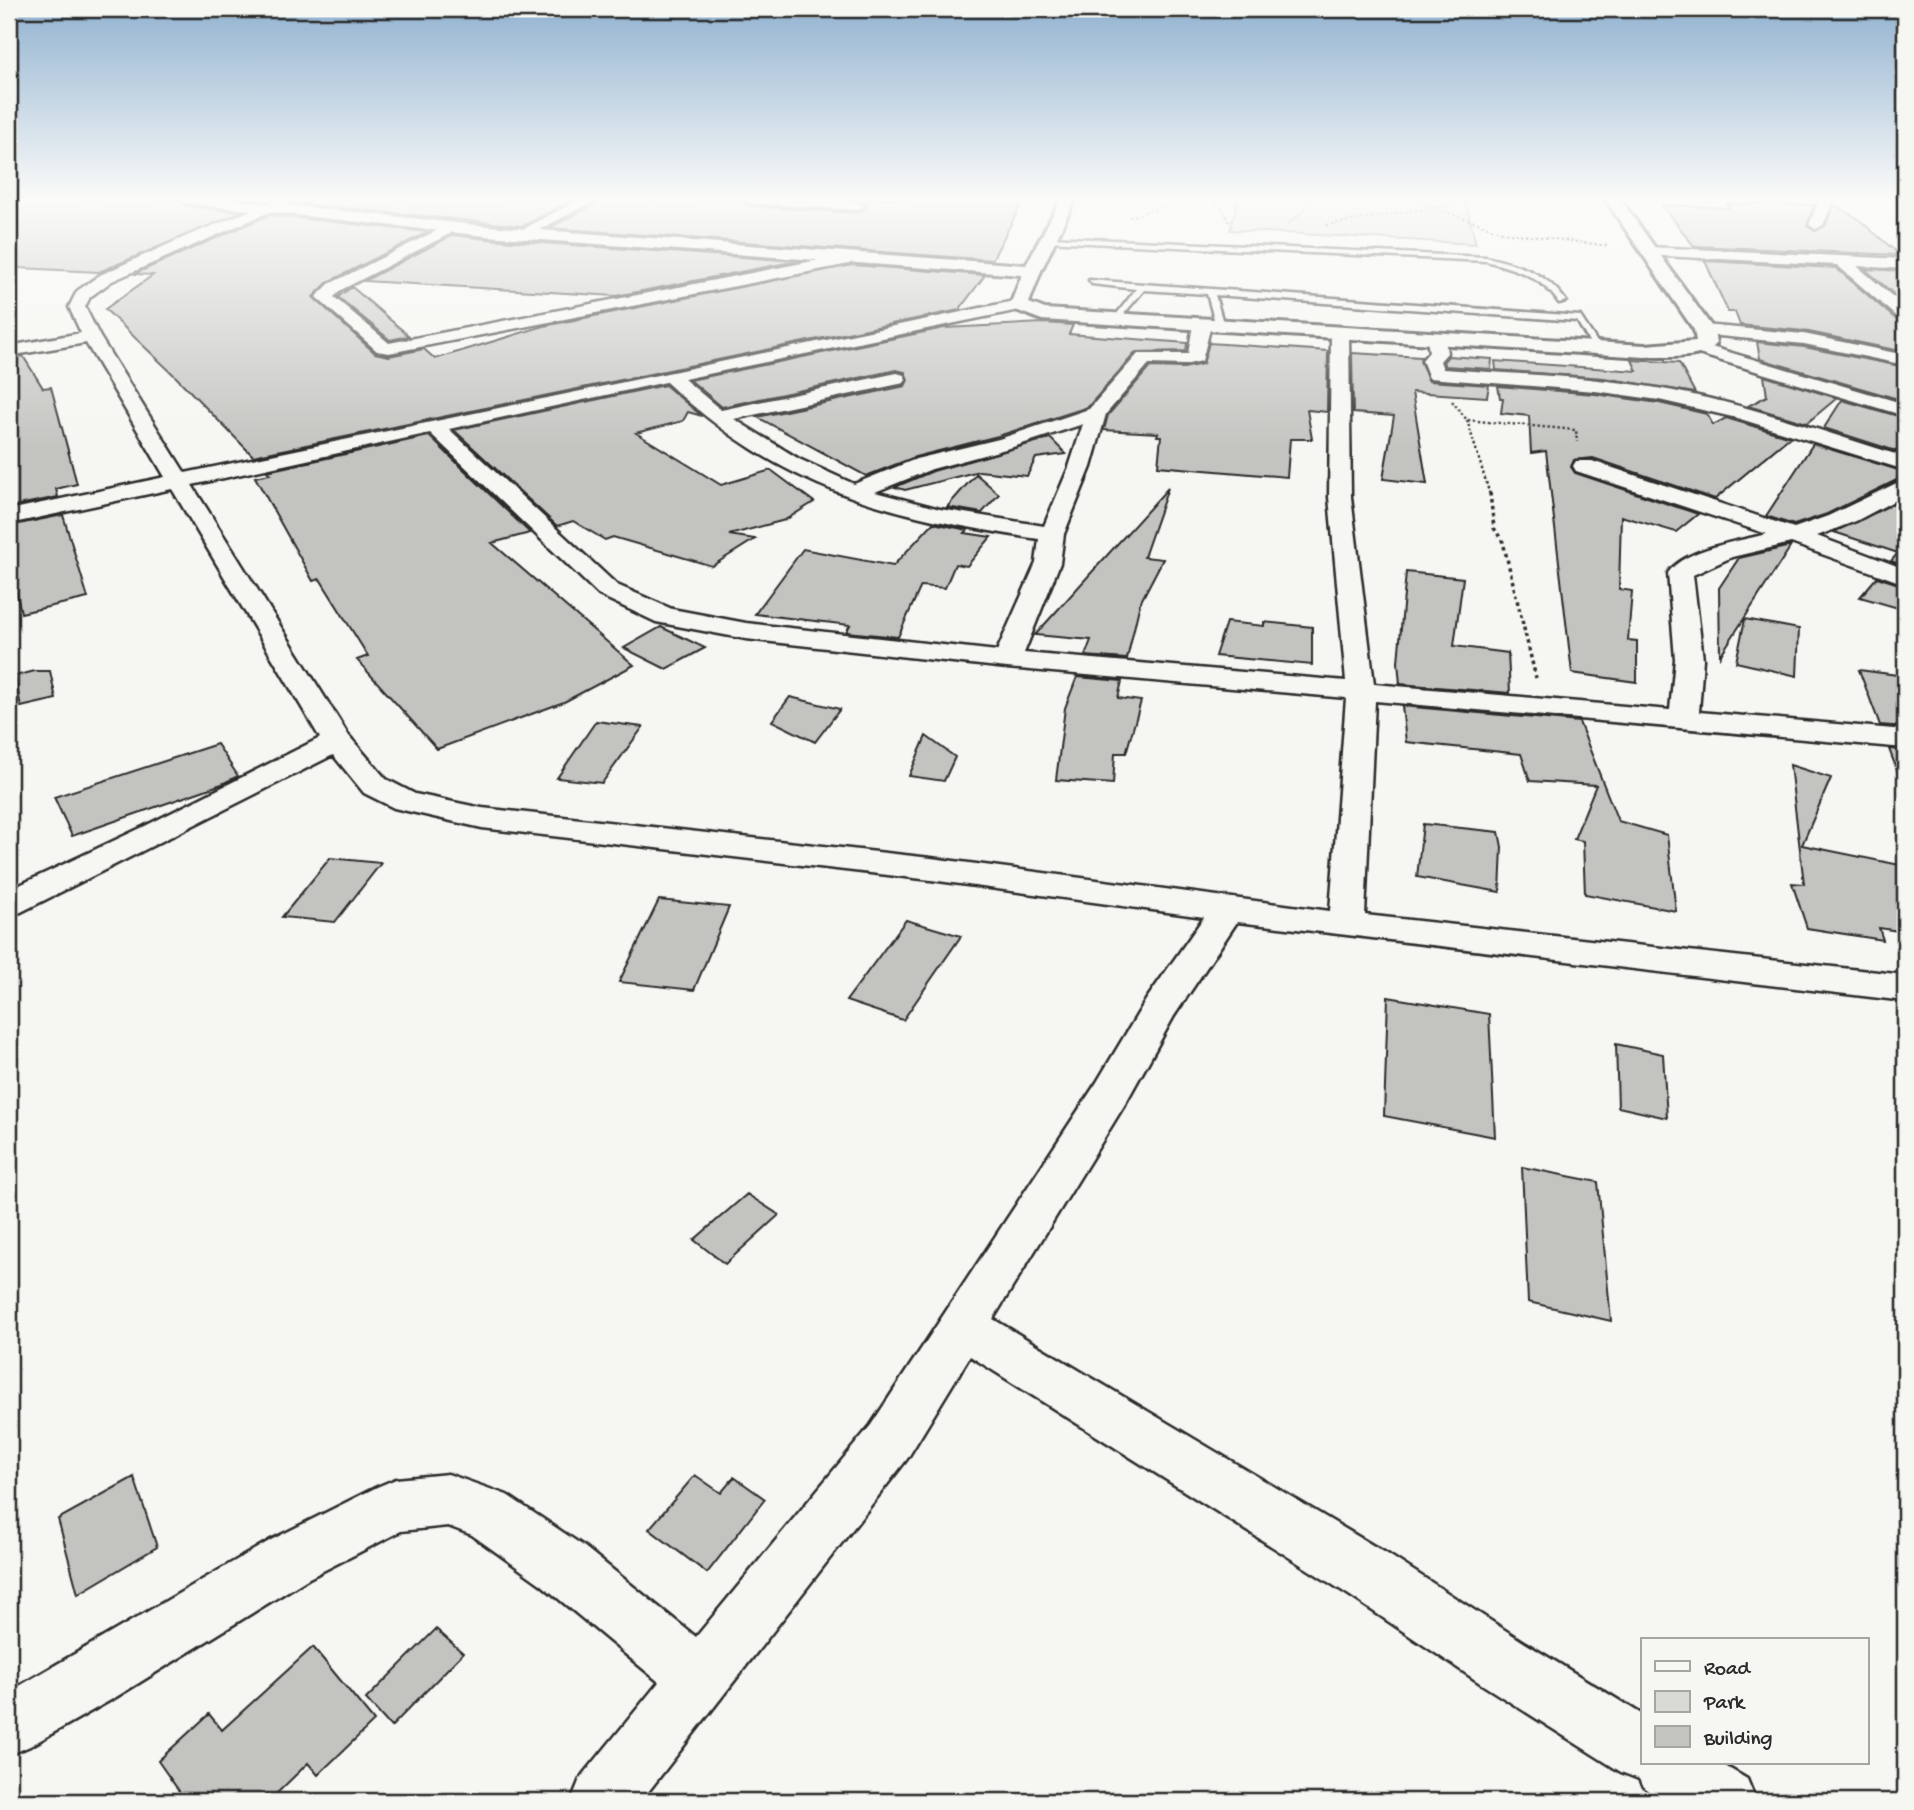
<svg xmlns="http://www.w3.org/2000/svg" width="1914" height="1810" viewBox="0 0 1914 1810" font-family="'Gochi Hand',sans-serif">
<style>
.green{fill:#d9d9d5;stroke:#828280;stroke-width:2}
.building{fill:#c3c3c0;stroke:#2b2b2b;stroke-width:2}
.lines{fill:none;stroke-linecap:round;stroke-linejoin:round}
.service-casing{stroke:#2b2b2b;stroke-width:5}
.minor-casing{stroke:#2b2b2b;stroke-width:5}
.secondary-casing{stroke:#2b2b2b;stroke-width:6}
.path-far2{stroke:#2b2b2b;stroke-width:2;stroke-dasharray:2.5 2.5;stroke-linecap:butt}
.path-far1{stroke:#2b2b2b;stroke-width:2.5;stroke-dasharray:2.5 2.5;stroke-linecap:butt}
.path{stroke:#2b2b2b;stroke-width:3.5;stroke-dasharray:3.5 3.5;stroke-linecap:butt}
.service{fill:#f6f6f2;fill-rule:evenodd}
.minor{fill:#f6f6f2;fill-rule:evenodd}
.secondary{fill:#f6f6f2;fill-rule:evenodd}
</style>
<rect width="100%" height="100%" fill="#f6f6f2"/>
<filter id="ink" filterUnits="userSpaceOnUse"><feTurbulence type="fractalNoise" baseFrequency=".0143" numOctaves="2"/><feDisplacementMap in="SourceGraphic" scale="14" xChannelSelector="R" yChannelSelector="G"/><feConvolveMatrix kernelMatrix="1 2 1 2 8 2 1 2 1" color-interpolation-filters="sRGB"/></filter>
<g filter="url(#ink)">
<path class="green" d="M1238,199h227l11,45 -246,-14z"/>
<path class="building" d="M9,199h168l9,7 55,6 -142,60 -79,-4 -11,-10z
M301,199h273l-51,27 -227,-23z
M605,199l136,2 9,5 108,7 9,-8 -15,-6h172l-32,61 -443,-32z
M1727,203l87,2 -7,21 8,5 10,-5 9,-20h2l21,12 43,37 -206,-9 -32,-41 67,3z
M269,215l159,17 -100,50 -15,15 62,56 14,3 35,-7 11,10 109,-33 308,-61 133,10 -26,35 -706,146 -79,-81 -69,-66 48,-34 -19,-1z
M453,235l33,4 311,22 -181,35 -252,-15z
M1705,261l131,7 69,59v25l-101,-21 -64,-6 -5,-13h-7z
M1865,269l40,2v33z
M352,287l57,49 -19,4 -52,-43z
M1044,323l29,2 -4,9 118,9 -1,8 -50,1 -48,55 -90,29 -83,21 -49,19 -109,-59 148,-31 3,-6 -3,-8 -9,-2 -174,37 -32,-27 254,-52z
M1757,342l47,5 101,20v34l-145,-42z
M1209,343l119,8 -1,61 -20,-2 5,29h-22l-3,38 -129,-11 3,-30h-4l1,-3 -54,-3 4,-15 42,-48 34,1 19,-4z
M1352,353l69,4 -1,4 9,20 60,4 -2,12 -75,-5 15,92 -44,-5 11,-63 -41,-3z
M23,356l20,32 8,-1 26,97 -21,5 2,8 -49,10v-149z
M1448,356l44,3 -1,10 -46,-3 -2,-4z
M1632,360l47,3 16,30 -91,-15 -108,-8 -1,-9 142,10z
M1764,376l73,22 -30,25 -59,-17 19,-10z
M665,385l37,31 -14,-4 -5,9 -47,12 85,52 50,-15 43,32 -29,18 -56,15 26,4 -43,27 -99,-29 -8,3 -32,-19 -16,5 -103,-96z
M1498,386l97,8 64,9 48,11 6,11 13,-7 64,19 -75,62 -122,-41 -19,2 -3,7 4,6 123,41 -22,18 -55,-16 -2,73 13,2 -4,49 9,1v41l-65,-9 -26,-222 -15,2 -2,-37 -28,-3 2,-15h-3z
M1842,400l63,18v36l-81,-26z
M429,436l101,97 -38,10 142,122 -70,37 -127,47 -80,-89 11,-4 -48,-77 -7,2 -58,-104 15,-3 -3,-3z
M1050,438l16,16 -30,4 -9,18 -48,-5 -74,19 -10,-3 38,-16z
M1813,444l92,28v4l-78,38 -33,11 -28,-9z
M976,474l23,20 -17,19 -35,-6z
M1168,488l-24,69 19,2 -23,44 -13,56 -42,-3 6,-16 -56,-5z
M1905,498v68l-14,-5 7,-8 -64,-21z
M63,515l25,83 -67,15 -12,-57v-30z
M933,523l35,7 -3,3 26,4 -24,29 -12,-2 -10,24 -24,-2 -23,51 -52,-5 4,-7 -95,-11 48,-65 90,17z
M1791,546l-71,110 -1,-68 20,-30z
M1406,572l57,6 -9,68 54,7 2,40 -110,-9 -2,-22z
M1877,577l28,9v24l-45,-13z
M1745,619l54,10 -2,47 -61,-14z
M1226,622l38,4v-4l48,5v38l-97,-9z
M661,627l2,1 42,20 -39,21 -42,-21z
M1859,670l46,6v51l-25,-2z
M35,671h15l6,28 -35,8 -6,-31z
M1077,677l45,4 -4,17 23,3 -15,52h-11l-2,31 -57,-4 9,-72z
M790,697l50,12 -25,33 -43,-21z
M1402,706l177,16 39,99 49,14 9,76 -91,-17 -2,-53 -9,-2 22,-54 -66,-4 -9,-27 -115,-12z
M596,721l47,6 -41,56 -45,-5z
M926,736l29,21 -11,24 -35,-5z
M217,744l21,32 -16,8 -150,52 -18,-39z
M1889,749l16,1v32l-3,1z
M1790,765l41,13 -29,67 103,21v66l-26,-4 4,12 -76,-12 -15,-45 12,1z
M1423,824l76,8 3,15 -2,45 -83,-15z
M330,858l51,5 -46,59 -53,-5z
M659,900l70,7 -35,83 -75,-8z
M906,920l55,16 -58,84 -57,-19z
M1388,997l101,17 6,123 -111,-21z
M1616,1044l47,10 4,64 -49,-11z
M1522,1167l76,15 13,139 -83,-19z
M747,1194l32,21 -54,49 -31,-24z
M695,1475l26,18 13,-16 31,22 -58,74 -58,-44z
M134,1477l23,70 -79,47 -20,-75z
M436,1629l27,24 -72,74 -25,-28z
M313,1647l61,74 -56,54 -10,-12 -39,38h-83l-28,-40 51,-47 13,16z"/>
<g class="lines">
<g class="service-casing">
<path id="service" d="M1048,237l438,20c33,8 60,15 80,44l-7,2c-18,-27 -43,-34 -73,-42l-441,-20z
M1089,280l491,36 21,32 -7,2 -17,-29 -362,-26 9,31 -4,3 -4,-3 -9,-32 -63,-4 -27,32 -4,-3 23,-30 -44,-5z"/>
</g>
<g class="minor-casing">
<path id="minor" d="M280,199h19l-187,82 -22,16 -5,10 15,30 85,136 834,-173 6,1 2,4 -8,5 -335,69 37,31 176,-37 7,2 2,4 -2,4 -170,36 65,40 55,25 62,-25 83,-20 90,-30 49,-55h50l5,-29 9,-5 6,1 3,4 -9,36 -18,4 -35,-1 -43,50 -15,53 -27,67 -4,29 -36,90 322,28 -17,-184 2,-164 9,-5 9,5 2,164 23,187 296,26 5,-51 -7,-86c16,-24 71,-32 99,-39l-191,-63 -3,-5 3,-5h16l202,67 34,-12 77,-37v16l-49,26 -39,15 88,33v15l-114,-41 -59,14 -39,18 10,84 -4,53 206,18v18l-530,-47 -10,214 540,60v26l-668,-79 -63,94 -49,88 -132,215 396,236 136,88 118,72v48h77l27,16 9,22c-29,0 -104,9 -117,-22l-18,-7 -138,-87 -134,-90 -379,-239 -63,103 -266,342h-70l9,-22 79,-97 -117,-97 -70,-50 -24,-9 -47,5 -92,47 -193,119 -86,49 -21,9v-63l262,-152 106,-53 19,-8 52,-5 59,21 75,50 114,92 175,-212 226,-343 49,-82 58,-83 -273,-37 -449,-52 -88,-20 -30,-15 -31,-38 -312,157 -12,3v-25l134,-63 177,-89 -148,-249 -163,35v-14l156,-33 -79,-134 -77,13v-10l72,-13 -12,-26 8,-16 23,-16 87,-39zM666,382c116,108 221,134 373,157l-3,24 -39,88 -251,-28 -74,-14 -55,-24 -168,-156zM1083,424l-14,43 -25,59 -104,-17 -65,-17 57,-23 81,-22zM430,433l169,162 57,27 90,17 261,29 339,30 -16,213 -399,-53 -449,-50 -67,-14 -29,-15 -37,-43 -157,-251z
M580,199h23l-21,8 -56,30h-10l-2,-3z
M743,199c22,0 109,-4 122,7l-7,4 -108,-7z
M1820,199h14l-11,26 -7,4 -7,-4z
M450,224l5,1v6l-114,59 -7,7 55,46 460,-89 8,5 -8,5 -460,89 -12,-2 -61,-54 13,-13z
M1649,247l256,12v10l-48,-3 48,41v13l-6,-1 -62,-54 -193,-10 -3,-3 3,-3z
M1704,325l100,9 101,21v10l-101,-21 -106,-10 -3,-4z
M1436,334l9,5 2,14 -7,8 3,8c72,5 144,7 214,19 85,14 167,44 248,69v13l-168,-52 -78,-18 -64,-9 -166,-13 -7,-18 7,-8 -2,-13z
M1698,343l207,61v12l-213,-64 -3,-4 3,-4z"/>
</g>
<g class="secondary-casing">
<path id="secondary" d="M179,199h50l257,27 540,39 35,-66h14l-34,72 -12,32 16,6 600,36 51,-4 -2,-11 -89,-131h15l94,131 2,14c-13,17 -51,12 -71,13l-603,-37 -29,-11 -3,-4 12,-30 -536,-39 -300,-33z"/>
</g>
<path class="path-far2" d="M1208,199l14,9 8,16
M1411,199l91,33 107,14
M1129,217l59,-18
M1287,225l15,-12 8,-14
M1326,225l162,-26"/>
<path class="path-far1" d="M1452,401l15,19 109,10 1,12
M1467,420l23,75"/>
<path class="path" d="M1490,493l4,35 9,14 33,136"/>
<use href="#service" class="service"/>
<use href="#minor" class="minor"/>
<use href="#secondary" class="secondary"/>
</g>
</g>
<linearGradient id="sky" x2="0" y2="1"><stop stop-color="#91b2d0"/><stop offset="0.44" stop-color="#fbfbf9"/><stop offset="1" stop-color="#fbfbf9" stop-opacity="0"/></linearGradient>
<rect width="1914" height="452" fill="url(#sky)"/>
<rect width="1914" height="1810" fill="none" stroke="#f6f6f2" stroke-width="35"/>
<rect x="18" y="18" width="1879" height="1775" fill="none" stroke="#2b2b2b" stroke-width="2.5" filter="url(#ink)"/>
<rect x="1641" y="1638" width="228" height="126" fill="#f6f6f2" stroke="#a5a5a2" stroke-width="2"/>
<rect x="1655" y="1661" width="35" height="10" fill="#f6f6f2" stroke="#a5a5a2" stroke-width="2"/>
<text x="1704" y="1674" font-size="21" fill="#2b2b2b">Road</text>
<rect x="1655" y="1691" width="35" height="21" fill="#d9d9d5" stroke="#a5a5a2" stroke-width="2"/>
<text x="1704" y="1708" font-size="21" fill="#2b2b2b">Park</text>
<rect x="1655" y="1726" width="35" height="21" fill="#c3c3c0" stroke="#a5a5a2" stroke-width="2"/>
<text x="1704" y="1744" font-size="21" fill="#2b2b2b">Building</text>
</svg>
